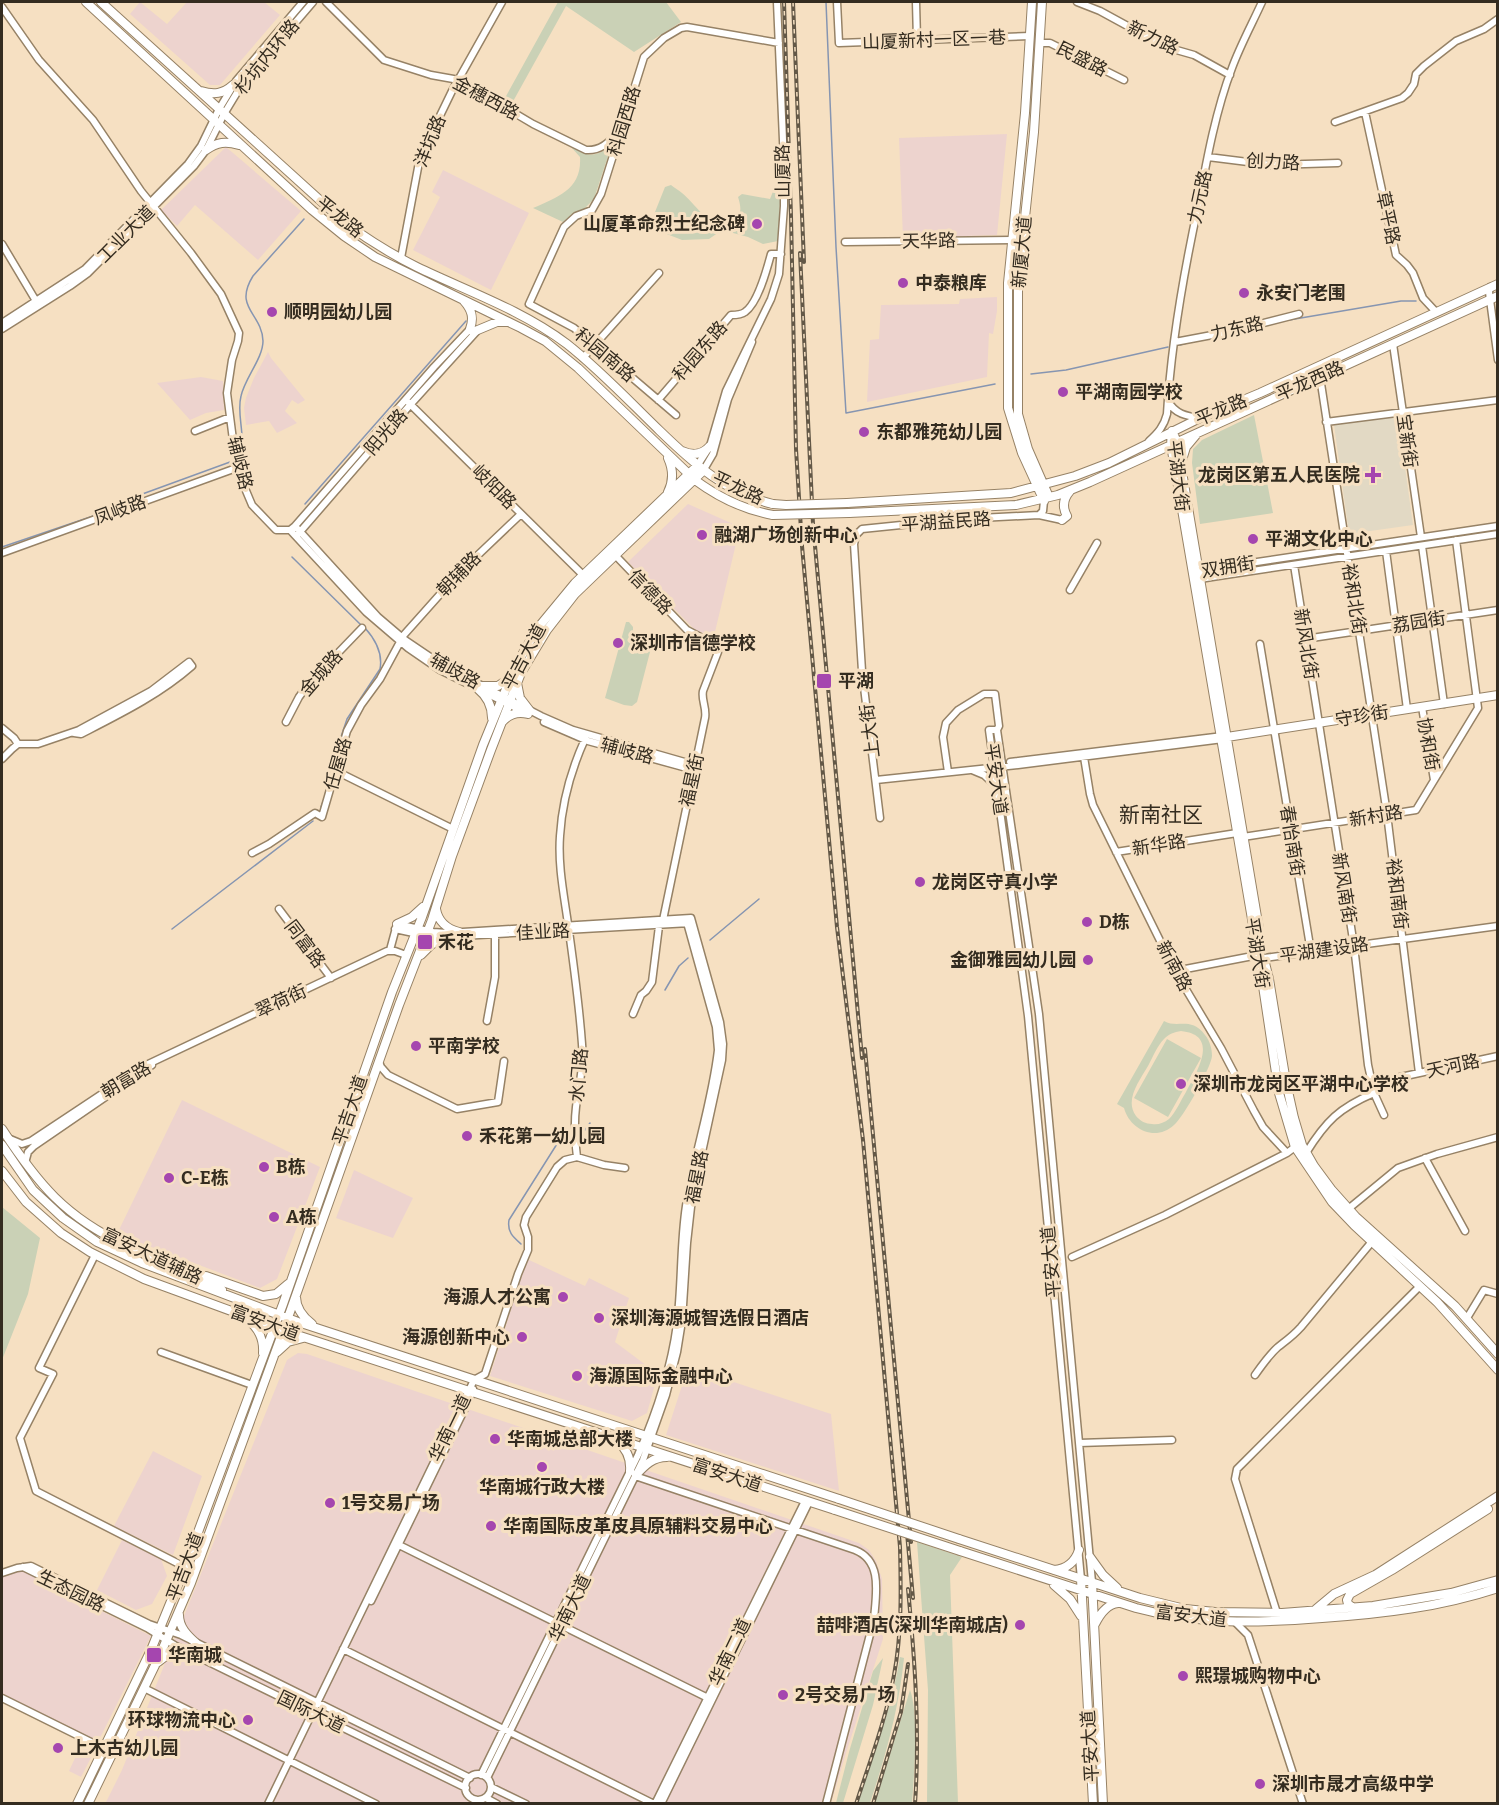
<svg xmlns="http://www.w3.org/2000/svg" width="1499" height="1805" viewBox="0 0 1499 1805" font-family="Bitter,'Noto Sans SC',serif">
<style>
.commercial{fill:#edd3ce}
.medical{fill:#e2d9c4}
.green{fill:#cad1b6;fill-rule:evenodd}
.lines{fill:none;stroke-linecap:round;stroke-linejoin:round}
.stream{stroke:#8695b1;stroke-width:1.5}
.minor-casing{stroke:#968266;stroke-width:9}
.major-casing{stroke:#968266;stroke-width:10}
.minor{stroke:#fff;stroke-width:6}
.major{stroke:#fff;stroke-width:8}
.rail-casing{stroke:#635847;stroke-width:4}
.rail{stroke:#f6e0c2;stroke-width:1.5;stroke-dasharray:4.5;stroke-linecap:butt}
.major-bridge-casing{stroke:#968266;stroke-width:10;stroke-linecap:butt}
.major-bridge{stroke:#fff;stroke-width:8}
.poi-dot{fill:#a546af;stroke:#f6e0c2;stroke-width:2}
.labels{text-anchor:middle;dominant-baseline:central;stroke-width:6;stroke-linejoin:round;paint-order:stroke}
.street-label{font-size:18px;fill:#342c20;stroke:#f6e0c2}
.poi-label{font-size:18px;font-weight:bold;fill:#342c20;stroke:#f6e0c2;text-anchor:start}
.quarter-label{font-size:21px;fill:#342c20;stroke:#f6e0c2}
</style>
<rect width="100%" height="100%" fill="#f6e0c2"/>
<path class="commercial" d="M140,2l27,22 20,-22h77l16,13 -60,70h-10l-80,-71z
M1007,134l-10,101 -94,3 -4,-100z
M226,147l75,64 -43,49 -63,-55 -18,21 -16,-16z
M443,170l86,43 -38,77 -78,-40 27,-53 -8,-5z
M997,297v14l-4,23 -4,-1 -2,44 -120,25 3,-62 9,-1 2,-34 78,-1 1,-5z
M268,352l3,6 34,42 -7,4 -6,-4 -7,11 12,12 -20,10 -8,-12 -23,4 -2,-17 2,-10 8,-20z
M201,377l22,4 1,29 -18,3 -16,7 -33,-37z
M688,504l52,23 -26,109 -18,-5 -68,-69z
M182,1100l138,67 -43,112 -17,9 -143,-54z
M354,1170l59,28 -20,40 -57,-20z
M527,1259l58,27 4,-8 40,20 -14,44 43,32 -11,39 -15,8 -142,-45z
M298,1353l9,1 552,189 10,7 7,11 6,18 1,60 -37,114 -15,50 -165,1 -12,-6 -3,6h-546l17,-34 165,-410z
M688,1367l143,47 8,77 -173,-56z
M153,1451l49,25 -29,79 -59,-29z
M122,1540l39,19 6,17 -15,28 -16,6 -39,-20z
M22,1571l129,65 -54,108 -95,-48v-120z
M82,1743l13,7 -14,27 -12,-6z"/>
<path class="medical" d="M1398,416l15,109 -64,9 -15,-109z"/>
<path class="green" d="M558,2h108l15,20 -47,30 -68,-46 -55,99 -6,-7z
M571,147c18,10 22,10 40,0l-17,52 -10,10 -12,5 -9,8 -30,-14c25,-11 49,-19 47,-51z
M780,181l1,4 -3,56 -15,3 -15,-7 -26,-7 -13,9 -27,1 -33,-13 16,-40 6,-2c3,3 8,5 11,8 15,12 28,39 50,28 11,-6 9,-14 6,-24l4,-3 28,5 6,-15z
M1254,415l19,98 -73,11 -8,-61 1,-14 9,-9z
M626,622h3l4,5v5l17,20 -13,50 -5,4 -8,-1 -19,-7z
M1164,1021c13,8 27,-5 41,14 5,6 7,14 7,21 -1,12 -29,62 -38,69 -18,17 -44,5 -50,-17l-7,-4zM1181,1031c40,4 15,42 5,61 -5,8 -10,20 -17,27 -5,4 -11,6 -17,5 -6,0 -12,-3 -16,-8 -12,-16 4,-36 12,-50 5,-9 9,-20 16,-27 5,-5 10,-7 17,-8z
M1167,1039l34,19 -33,59 -34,-19z
M2,1207l38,31 -12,56 -26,66z
M917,1542l45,15 -12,18 8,228h-31l1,-113z
M900,1657l4,1c-5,50 -18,97 -34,145h-12c15,-48 34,-96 42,-146z
M883,1658l-10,47 -30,98h-7l13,-51 24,-81z
M910,1690c9,22 4,88 2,113h-37z"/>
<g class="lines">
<path class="stream" d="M826,2l10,245 10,166 149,-29
M1289,320l112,-19h15
M1180,345l14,-4
M1031,374l35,-4 102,-23
M242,443c1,-16 -5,-31 -1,-47 4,-18 22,-38 22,-55 -1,-28 -30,-33 -10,-65l51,-57
M305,504l161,-183
M2,547l103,-35 10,-8 115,-42
M292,557l69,68
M325,795l14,-52 8,-24 33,-50c3,-16 -5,-30 -15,-41
M321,807l3,-8
M172,929l141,-108
M710,940l49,-41
M665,990l14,-24 9,-8
M576,1131l9,-1 5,-7
M521,1244c-8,-7 -14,-12 -12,-24l53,-84 3,-4 6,-1"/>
<g class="minor-casing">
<path id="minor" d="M326,2l58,58 47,15 28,5 74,44 53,26c15,1 23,-8 33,-18
M837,2l2,41 191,-7
M916,2l1,38
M1077,2l23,9 66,36 28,8 36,20
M2,7l37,53 54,60 48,71 50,62 30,41 18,39 -1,8 -6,19 -5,33 6,47 11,46 8,19 24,25h14l5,-4 83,91 27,23 37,25 99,51 32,14 122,35
M1039,43h11l74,37
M1365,112l31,143 11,10 6,8 10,25 13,14
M1335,122l67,-24 6,-5 6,-9 2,-10 8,-8 32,-25 28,-12 14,-10
M1208,157l64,8 66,-2
M845,242l167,-2
M2,244l34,57 3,1
M401,258l19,-101 32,-66 50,-89
M1490,287l-1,5 9,68
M2,323l83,-54 103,-105 13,-18 18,-37 17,-28 67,-79
M2,329l68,-43 18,-13 106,-107 12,-16 18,-36 17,-28 72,-84
M1175,342l53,-10 71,-18
M1393,344l28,193
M583,358l76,-85
M1320,377l67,437 32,259
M658,400l73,-85c5,0 10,0 14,-3 13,-9 22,-43 26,-58h10
M1168,401c7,13 18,15 32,17
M408,402l174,172
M676,415l-102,-87 -45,-24 35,-77 12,-11 16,-6 9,-16 43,-137 20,-19 17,-10 6,-1 92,16
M1326,422l172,-22
M195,431l35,-14
M1149,441c9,-8 15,-15 18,-27 4,-71 17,-143 32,-212 8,-44 17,-92 33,-134 8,-22 20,-44 30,-66
M697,466l13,-20 16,-55 45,-92 8,-25 5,-68v-43l-7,-161
M703,471l10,-17 15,-55 24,-57
M1039,515l4,-4 1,-10
M295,526l139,-159 36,-38
M290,530l76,82 42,36 32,22 84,42
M299,533l111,-128 67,-74
M1422,546l22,158
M1386,551l21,158
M2,553l237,-86
M615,555l72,75 17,9 14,3v10l-15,39c-2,9 4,17 2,27l-42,202
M1294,565l60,381 14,119 6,28c-35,15 -48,28 -68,60
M1196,571l302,-45
M1198,576l2,3 12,-2 286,-43
M1070,590l27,-47
M402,637l57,-64 62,-59
M1305,639l193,-29
M1260,644l51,308
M995,694l4,32 -2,4 42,284 53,568
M1422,707l12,73
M286,722l13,-25 11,-15 52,-54
M544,722l44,19 106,29
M2,728l12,10 4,6
M997,730h-8l39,286 53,563
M1084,757l6,37 3,11 82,166 46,77 33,63 9,16 24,26 8,-6
M2,759l10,-10 6,-5h20l41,-14 72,-39 38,-29 3,4c-33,29 -72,48 -111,68l-7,-1
M1010,762l213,-26
M972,770l12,5 12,11
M336,771l117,58
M948,772l-5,-35 3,-14 12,-13 26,-16h11
M876,780l142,-15 205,-26
M880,818l-18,-147 -8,-127 2,-9 6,-6 98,-10 79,-4 23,5
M1243,837l173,-27 62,-102 -22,-168
M1116,852l121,-19
M252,853l17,-9 46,-31 7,4 25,-86 14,-26 19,-26 20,-37
M279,909l52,69
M395,929l37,8h12l246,-14
M390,950l7,-26 36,8 14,1 244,-15 29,104 3,22 -1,16 -30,138 -5,45 -5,78 -5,31 -11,43 -23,65 -156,318
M1175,971l83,-16 6,3 234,-32
M633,1014l8,-19 5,-4 6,-9 7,-56
M487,1021l8,-44v-43
M379,1062l2,5 7,8 69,34 41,-7 6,-41
M1373,1083l125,-27
M1374,1093l10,22
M10,1139l12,5 9,-3 113,-75 243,-115h8l11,4
M577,1157l27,8 21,3
M1425,1158l40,73
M25,1163l3,-11 6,-6 118,-81
M1347,1210l51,-42 39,-14 61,-17
M95,1255l-56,113 14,6 -33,64 16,53 149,76
M1072,1257l93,-42 122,-62
M1467,1318l17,-28 14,4
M161,1352l91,33
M1255,1375c7,-10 14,-20 23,-28 9,-7 15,-11 23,-20l74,-89
M474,1380l11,-6 33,-100 10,-24v-13l-4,-12 2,-8 31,-50 8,-7 12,-3c-2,-16 -3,-34 -1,-50 3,-22 8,-41 6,-63 -3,-42 -9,-85 -15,-127 -4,-27 -9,-54 -7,-81 2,-34 11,-66 25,-97
M1079,1443l93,-3
M635,1476l220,74c28,11 21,44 19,69l-48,185
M395,1543l317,157
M23,1567l124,61 29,18 290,142
M2,1573l15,-5 14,-2 118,58 32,11 289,143
M371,1601l98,-201 4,-11
M1277,1613l-42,-134 2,-10 183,-183
M1235,1622l13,13 55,169
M343,1649l311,155
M144,1688l232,116
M2,1698l101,50
M465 1787a13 13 0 1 1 26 0a13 13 0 1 1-26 0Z
M481,1775l157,-320c18,-41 33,-86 39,-131 5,-39 3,-79 9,-118 8,-52 26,-103 32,-156l-2,-23 -30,-108
M491,1787l35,17
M486,1798l11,6
M268,1804l206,-424
M655,1804l150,-303
M661,1804l148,-302"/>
</g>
<g class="major-casing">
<path id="major" d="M86,2l226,208 32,26 31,21 146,71 24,13 33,27 117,112c23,17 50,30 78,35
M101,2l243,220c23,17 47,32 73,45 50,24 105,43 150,77 33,26 63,58 93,87 33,32 66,62 113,73
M1032,2l-7,111 -17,170v125l14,45 22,48
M1042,2l-8,130 -16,152v130l10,35 21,48
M201,91c13,4 22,3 32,-6
M206,150c11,-8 20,-9 33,-5
M464,301c8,9 10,17 6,28l3,3 24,-10h11
M1172,431l-1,14 89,521 19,127 16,54 37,55 22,23 83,77 61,68
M1173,433l4,9 82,487
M682,451c11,5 20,4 28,-5
M668,458c5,11 6,22 0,34
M1182,460l4,-13 10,-12
M847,503l164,-10 64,-17 34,-13 91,-45 60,-25 238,-109
M849,513l167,-8 42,-10 32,-13 408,-186
M1062,520l5,-4c-5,-9 -4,-17 3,-25
M517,683l3,15 10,13
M483,686h15l10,-7
M478,689c10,8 14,17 14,29
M502,722c7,-8 15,-11 26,-8
M1227,737l271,-42
M436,909c2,12 11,20 23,23
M397,924l15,-7 11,-10
M421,955l10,-10 13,-8
M1264,959l5,20 17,103 8,36 8,27 12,21 17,23 25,28 99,89 43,48
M2,1129c36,55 63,88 125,117 19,9 40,15 59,23 13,5 24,14 36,21
M2,1145l31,45 30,28 34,24 45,21 156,59 541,177
M2,1171l24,31 35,31 29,19 54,27 150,55 541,176
M206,1276l57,20 13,-2 12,-10
M296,1297c0,11 7,20 16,27
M247,1319c11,9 17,19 16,34
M277,1352l11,-10 15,-4
M617,1441c10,8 14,18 13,30
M636,1475c9,-10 17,-18 31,-18
M959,1539l181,59 45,11 30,3 67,1 91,-7 78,-13 47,-13
M960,1551l176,57c62,17 123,15 186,10 60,-4 118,-11 176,-30
M1090,1557l13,18 14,13
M1054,1570c13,-1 21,-8 25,-20
M1081,1579l12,225
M1092,1582l11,222
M1054,1585l16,14 11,17
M1352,1607l-4,-3 -1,-4 3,-6 42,-24 96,-61
M1316,1609l18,-15 41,-19 123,-79
M179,1615c0,12 8,20 17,28
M1095,1624c5,-10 12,-20 23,-21
M158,1662c11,-10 23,-12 37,-7
M77,1804l74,-154 34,-83 98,-263 109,-312 30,-75 61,-172 32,-78 22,-38 38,-46 122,-117
M88,1804l72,-149 31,-72 99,-271 109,-307 33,-85 20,-64 39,-106 30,-77 26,-43 28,-36 128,-123"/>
</g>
<use href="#minor" class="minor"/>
<use href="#major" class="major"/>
<g class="rail-casing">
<path id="rail" d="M784,2l7,214 5,233 6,97 35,381 26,213 37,407c1,43 2,86 -6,128 -8,44 -24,86 -38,129
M793,2l11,260
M800,253l13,271 49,534
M865,1049l46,493
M907,1533l6,65
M908,1589c7,72 12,143 7,215
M873,1804l28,-92 7,-48"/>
</g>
<use href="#rail" class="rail"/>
<g class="major-bridge-casing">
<path id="major-bridge" d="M773,504l13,1 61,-2
M773,515l76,-2
M839,1499l120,40
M835,1510l125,41"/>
</g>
<use href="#major-bridge" class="major-bridge"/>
</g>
<g class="poi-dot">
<circle cx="757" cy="224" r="6"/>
<circle cx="903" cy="283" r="6"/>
<circle cx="1244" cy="293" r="6"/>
<circle cx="272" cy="312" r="6"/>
<circle cx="1063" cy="392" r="6"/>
<circle cx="864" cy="432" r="6"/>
<path d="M1370 466h6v6h6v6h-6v6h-6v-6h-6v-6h6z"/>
<circle cx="702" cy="535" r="6"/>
<circle cx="1253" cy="539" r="6"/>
<circle cx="618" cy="643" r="6"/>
<rect x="816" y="673" width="16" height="16" rx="3"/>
<circle cx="920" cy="882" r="6"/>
<circle cx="1087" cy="922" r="6"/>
<rect x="417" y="934" width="16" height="16" rx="3"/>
<circle cx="1088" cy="960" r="6"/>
<circle cx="416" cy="1046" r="6"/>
<circle cx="1181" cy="1084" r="6"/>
<circle cx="467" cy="1136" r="6"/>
<circle cx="264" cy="1167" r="6"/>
<circle cx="169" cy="1178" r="6"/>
<circle cx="274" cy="1217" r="6"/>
<circle cx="563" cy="1297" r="6"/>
<circle cx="599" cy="1318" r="6"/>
<circle cx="522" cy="1337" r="6"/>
<circle cx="577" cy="1376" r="6"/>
<circle cx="495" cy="1439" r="6"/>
<circle cx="542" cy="1467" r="6"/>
<circle cx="330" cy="1503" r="6"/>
<circle cx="491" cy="1526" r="6"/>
<circle cx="1020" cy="1625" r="6"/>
<rect x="146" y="1647" width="16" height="16" rx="3"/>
<circle cx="1183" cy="1676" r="6"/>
<circle cx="783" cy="1695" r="6"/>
<circle cx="248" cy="1720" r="6"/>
<circle cx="58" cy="1748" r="6"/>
<circle cx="1260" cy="1784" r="6"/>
</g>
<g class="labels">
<g class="street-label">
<text transform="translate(1153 38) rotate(26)">新力路</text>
<text transform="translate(934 40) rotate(-2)">山厦新村一区一巷</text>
<text transform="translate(267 57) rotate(-51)">杉坑内环路</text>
<text transform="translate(1082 59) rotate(27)">民盛路</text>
<text transform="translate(486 98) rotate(28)">金穗西路</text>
<text transform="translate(624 121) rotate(-73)">科园西路</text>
<text transform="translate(430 141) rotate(-68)">洋坑路</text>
<text transform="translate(1273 162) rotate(3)">创力路</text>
<text transform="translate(783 171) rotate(-91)">山厦路</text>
<text transform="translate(1200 197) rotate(-78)">力元路</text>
<text transform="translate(340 217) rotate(39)">平龙路</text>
<text transform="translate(1388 218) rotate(78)">草平路</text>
<text transform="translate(126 234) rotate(-45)">工业大道</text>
<text transform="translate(929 241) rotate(-1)">天华路</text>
<text transform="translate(1022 252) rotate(-85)">新厦大道</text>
<text transform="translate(1237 329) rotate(-13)">力东路</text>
<text transform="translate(700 351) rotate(-49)">科园东路</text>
<text transform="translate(605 355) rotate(40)">科园南路</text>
<text transform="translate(1310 381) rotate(-24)">平龙西路</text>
<text transform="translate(1221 410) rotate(-23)">平龙路</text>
<text transform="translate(386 432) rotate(-49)">阳光路</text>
<text transform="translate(1407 441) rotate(82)">宝新街</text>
<text transform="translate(240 463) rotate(76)">辅岐路</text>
<text transform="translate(1178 476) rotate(83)">平湖大街</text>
<text transform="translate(494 487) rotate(45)">岐阳路</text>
<text transform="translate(738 488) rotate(25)">平龙路</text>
<text transform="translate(120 510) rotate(-20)">凤岐路</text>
<text transform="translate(946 522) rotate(-4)">平湖益民路</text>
<text transform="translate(1228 567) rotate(-9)">双拥街</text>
<text transform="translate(459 574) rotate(-46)">朝辅路</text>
<text transform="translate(650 592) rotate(46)">信德路</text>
<text transform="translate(1354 599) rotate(81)">裕和北街</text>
<text transform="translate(1419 622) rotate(-9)">荔园街</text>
<text transform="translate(1306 644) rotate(81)">新风北街</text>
<text transform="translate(524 657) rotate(-62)">平吉大道</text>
<text transform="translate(455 671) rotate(29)">辅歧路</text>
<text transform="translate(321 673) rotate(-49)">金城路</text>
<text transform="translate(1362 716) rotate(-9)">守珍街</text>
<text transform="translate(870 731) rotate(-97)">上大街</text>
<text transform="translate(1428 744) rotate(80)">协和街</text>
<text transform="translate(627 751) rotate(15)">辅岐路</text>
<text transform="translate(338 764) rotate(-74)">任屋路</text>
<text transform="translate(996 779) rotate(82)">平安大道</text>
<text transform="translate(692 780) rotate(-78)">福星街</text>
<text transform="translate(1376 816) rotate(-9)">新村路</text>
<text transform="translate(1292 841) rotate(81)">春怡南街</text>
<text transform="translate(1159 845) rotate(-9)">新华路</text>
<text transform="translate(1344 888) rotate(81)">新风南街</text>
<text transform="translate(1397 894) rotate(83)">裕和南街</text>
<text transform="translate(543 932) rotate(-3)">佳业路</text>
<text transform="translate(305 944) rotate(53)">同富路</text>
<text transform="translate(1324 950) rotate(-8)">平湖建设路</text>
<text transform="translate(1257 953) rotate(81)">平湖大街</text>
<text transform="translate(1174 966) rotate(62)">新南路</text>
<text transform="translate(281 1001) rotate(-25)">翠荷街</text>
<text transform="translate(1453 1066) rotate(-12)">天河路</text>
<text transform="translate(579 1075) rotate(-85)">水门路</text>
<text transform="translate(126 1080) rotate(-31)">朝富路</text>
<text transform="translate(350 1110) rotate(-71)">平吉大道</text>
<text transform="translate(697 1177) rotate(-79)">福星路</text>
<text transform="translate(152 1256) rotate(25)">富安大道辅路</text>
<text transform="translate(1051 1262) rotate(-95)">平安大道</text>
<text transform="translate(265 1323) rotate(20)">富安大道</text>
<text transform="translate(450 1428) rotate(-64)">华南一道</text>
<text transform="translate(727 1475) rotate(18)">富安大道</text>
<text transform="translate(185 1567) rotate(-69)">平吉大道</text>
<text transform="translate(71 1591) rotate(26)">生态园路</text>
<text transform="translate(570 1608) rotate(-64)">华南大道</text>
<text transform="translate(1191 1616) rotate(7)">富安大道</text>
<text transform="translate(730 1652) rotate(-64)">华南二道</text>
<text transform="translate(311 1712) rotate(26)">国际大道</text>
<text transform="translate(1090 1746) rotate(-93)">平安大道</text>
</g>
<g class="poi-label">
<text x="745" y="224" text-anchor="end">山厦革命烈士纪念碑</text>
<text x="915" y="283">中泰粮库</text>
<text x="1256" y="293">永安门老围</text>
<text x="284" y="312">顺明园幼儿园</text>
<text x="1075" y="392">平湖南园学校</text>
<text x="876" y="432">东都雅苑幼儿园</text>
<text x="1360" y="475" text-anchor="end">龙岗区第五人民医院</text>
<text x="714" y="535">融湖广场创新中心</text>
<text x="1265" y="539">平湖文化中心</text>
<text x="630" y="643">深圳市信德学校</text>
<text x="838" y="681">平湖</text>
<text x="932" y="882">龙岗区守真小学</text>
<text x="1099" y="922">D栋</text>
<text x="438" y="942">禾花</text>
<text x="1076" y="960" text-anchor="end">金御雅园幼儿园</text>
<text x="428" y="1046">平南学校</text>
<text x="1193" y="1084">深圳市龙岗区平湖中心学校</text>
<text x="479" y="1136">禾花第一幼儿园</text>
<text x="276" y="1167">B栋</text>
<text x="181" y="1178">C-E栋</text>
<text x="286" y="1217">A栋</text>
<text x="551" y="1297" text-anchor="end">海源人才公寓</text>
<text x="611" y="1318">深圳海源城智选假日酒店</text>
<text x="510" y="1337" text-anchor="end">海源创新中心</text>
<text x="589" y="1376">海源国际金融中心</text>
<text x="507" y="1439">华南城总部大楼</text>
<text x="542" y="1487" text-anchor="middle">华南城行政大楼</text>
<text x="342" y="1503">1号交易广场</text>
<text x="503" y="1526">华南国际皮革皮具原辅料交易中心</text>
<text x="1008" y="1625" text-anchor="end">喆啡酒店(深圳华南城店)</text>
<text x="168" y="1655">华南城</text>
<text x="1195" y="1676">熙璟城购物中心</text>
<text x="795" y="1695">2号交易广场</text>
<text x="236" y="1720" text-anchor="end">环球物流中心</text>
<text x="70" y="1748">上木古幼儿园</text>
<text x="1272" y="1784">深圳市晟才高级中学</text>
</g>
<g class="quarter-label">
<text x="1161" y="815">新南社区</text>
</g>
</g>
<rect width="1499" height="1805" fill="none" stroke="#342c20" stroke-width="6"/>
</svg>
